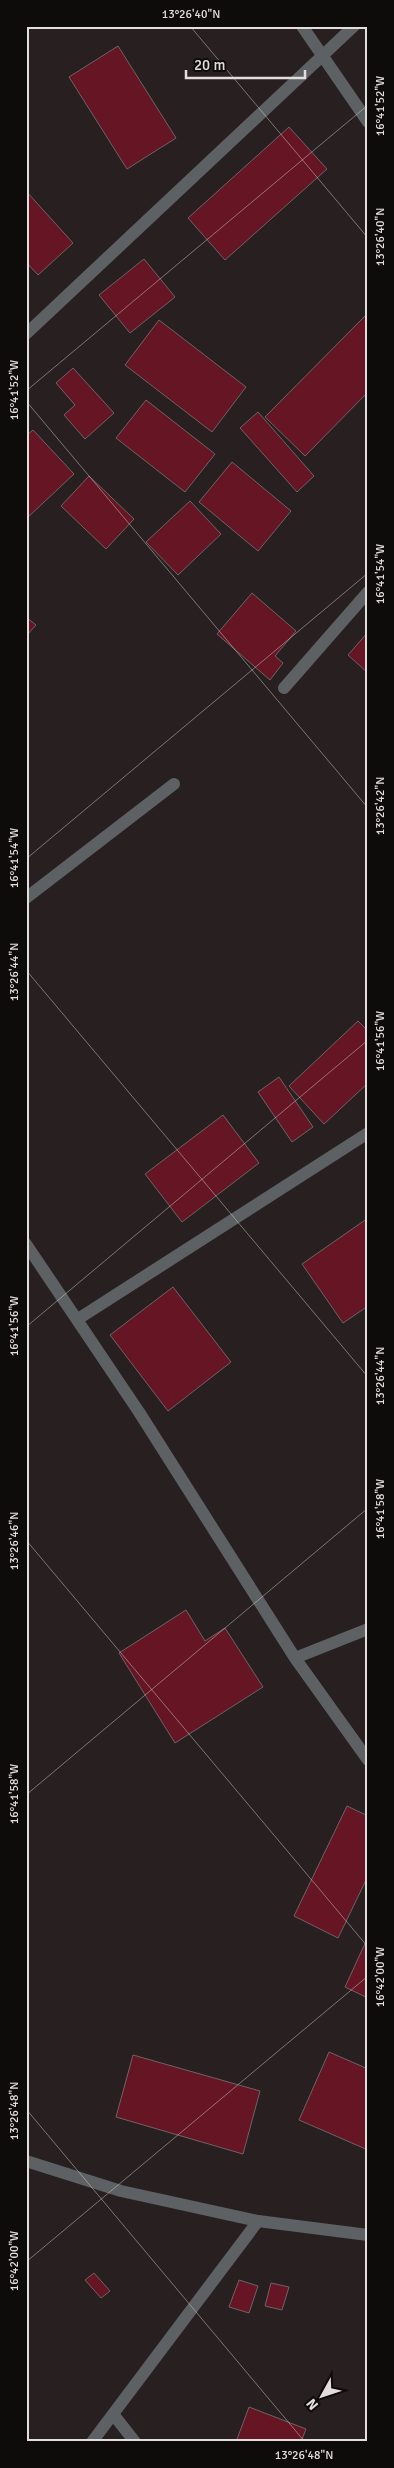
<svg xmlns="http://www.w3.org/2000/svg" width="394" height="2468" viewBox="0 0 394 2468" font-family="Signika,sans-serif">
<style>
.building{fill:#651524;stroke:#6e6364}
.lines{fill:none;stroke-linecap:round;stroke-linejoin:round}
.minor{stroke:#5d6163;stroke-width:12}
.tertiary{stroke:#5d6163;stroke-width:12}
.ticks{fill:none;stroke:#e3dddd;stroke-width:1;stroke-opacity:0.45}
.neatline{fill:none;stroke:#e3dddd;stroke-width:2}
.ticks-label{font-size:12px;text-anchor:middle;fill:#e3dddd}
</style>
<rect width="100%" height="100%" fill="#282020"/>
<path class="building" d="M118,46l58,92 -49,31 -58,-92z
M289,127l38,42 -102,91 -37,-42z
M26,191l47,52 -35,32 -12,-13z
M144,259l31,38 -45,36 -31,-38z
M368,313v79l-63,64 -40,-39z
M159,320l87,67 -34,45 -87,-67z
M73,368l41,45 -29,26 -21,-24 11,-10 -19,-22z
M146,400l69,54 -30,38 -69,-54z
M258,412l56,64 -17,16 -57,-64z
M33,430l41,44 -48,45v-83z
M232,462l59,49 -33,40 -59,-49z
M89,476l45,43 -28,30 -45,-43z
M190,501l31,33 -43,41 -32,-33z
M252,593l44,38 -21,25 8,7 -13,17 -53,-46z
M26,617l10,8 -10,11z
M368,632v41l-20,-18z
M358,1021l10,10v52l-44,41 -35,-38z
M279,1077l34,50 -21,15 -34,-50z
M223,1115l36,48 -77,59 -37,-48z
M368,1218v88l-25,17 -41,-59z
M173,1287l58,75 -63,49 -58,-76z
M186,1610l19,31 20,-13 38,59 -88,56 -56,-90z
M347,1806l21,10v60l-30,62 -44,-22z
M368,1937v61l-23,-11z
M329,2052l39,17v81l-69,-30z
M133,2055l127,36 -17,63 -127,-37z
M94,2273l16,18 -9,7 -16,-18z
M239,2280l19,6 -9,27 -20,-6z
M271,2283l18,4 -7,23 -17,-4z
M249,2407l57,22 -5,13h-65z"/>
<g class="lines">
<path class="minor" d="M26,334l328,-308
M284,688l84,-96
M26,898l148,-114
M26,1244l113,168 156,246 73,102
M78,1319l290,-186
M295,1658l73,-29
M113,2414l22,28
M92,2442l166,-221"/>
<path class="tertiary" d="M302,26l66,96
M26,2161l95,30 137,30 110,14"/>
</g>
<path class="ticks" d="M190,26l178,212M26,391l342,-286M26,401l342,407M26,859l342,-286M26,970l342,407M26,1327l342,-287M26,1540l342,407M26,1795l342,-287M26,2109l279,333M26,2262l342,-286"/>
<rect width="394" height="2468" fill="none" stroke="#0e0b0b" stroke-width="55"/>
<g transform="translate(322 2396) rotate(230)" stroke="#0e0b0b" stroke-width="4" paint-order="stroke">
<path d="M0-4L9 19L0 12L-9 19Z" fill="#e3dddd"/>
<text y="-8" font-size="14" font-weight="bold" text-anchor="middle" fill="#e3dddd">N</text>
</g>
<path d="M186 70v8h119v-8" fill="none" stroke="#e3dddd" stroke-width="2.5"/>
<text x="194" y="70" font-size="15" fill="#e3dddd" stroke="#0e0b0b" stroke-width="4" paint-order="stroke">20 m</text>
<rect x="28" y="28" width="338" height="2412" class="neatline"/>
<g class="ticks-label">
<text x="191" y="18">13°26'40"N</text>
<text transform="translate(380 106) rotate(-90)" y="4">16°41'52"W</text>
<text transform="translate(380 237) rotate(-90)" y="4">13°26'40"N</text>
<text transform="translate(14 390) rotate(-90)" y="4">16°41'52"W</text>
<text transform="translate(380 574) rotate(-90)" y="4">16°41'54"W</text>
<text transform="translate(380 806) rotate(-90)" y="4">13°26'42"N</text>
<text transform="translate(14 858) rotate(-90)" y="4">16°41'54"W</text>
<text transform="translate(14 972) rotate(-90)" y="4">13°26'44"N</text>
<text transform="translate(380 1041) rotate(-90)" y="4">16°41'56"W</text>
<text transform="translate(14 1326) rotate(-90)" y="4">16°41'56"W</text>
<text transform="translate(380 1376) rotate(-90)" y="4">13°26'44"N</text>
<text transform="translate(380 1509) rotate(-90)" y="4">16°41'58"W</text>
<text transform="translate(14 1541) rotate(-90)" y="4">13°26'46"N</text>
<text transform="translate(14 1794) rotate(-90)" y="4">16°41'58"W</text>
<text transform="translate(380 1977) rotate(-90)" y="4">16°42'00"W</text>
<text transform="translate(14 2111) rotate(-90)" y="4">13°26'48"N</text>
<text transform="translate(14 2261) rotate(-90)" y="4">16°42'00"W</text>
<text x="304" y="2459">13°26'48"N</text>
</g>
</svg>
